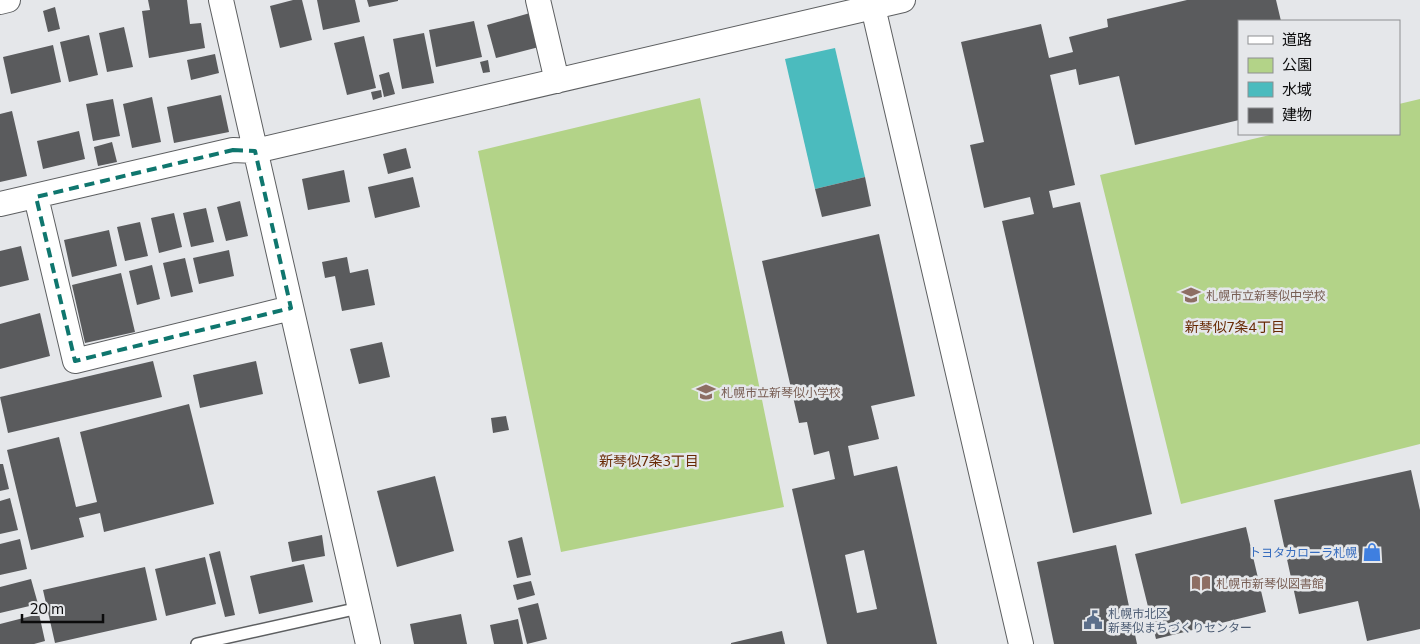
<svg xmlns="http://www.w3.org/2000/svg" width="1420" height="644" viewBox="0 0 1420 644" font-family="Commissioner,'Noto Sans JP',sans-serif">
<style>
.green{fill:#b3d388}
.water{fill:#4bbbbe}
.building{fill:#5a5b5d;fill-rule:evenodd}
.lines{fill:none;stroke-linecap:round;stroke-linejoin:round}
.service-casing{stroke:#5d5f61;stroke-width:14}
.minor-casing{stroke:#5d5f61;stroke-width:26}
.service{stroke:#fff;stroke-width:11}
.minor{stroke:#fff;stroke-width:24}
.marked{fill:none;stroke:#0f766e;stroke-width:4;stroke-dasharray:10 6;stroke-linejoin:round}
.labels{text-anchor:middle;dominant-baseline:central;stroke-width:5;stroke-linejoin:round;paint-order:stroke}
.education-label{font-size:12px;fill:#785e54;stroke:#e5e7ea;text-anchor:start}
.shop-label{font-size:12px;fill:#366cbe;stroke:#e5e7ea;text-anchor:end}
.service-label{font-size:12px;fill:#4e5e75;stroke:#e5e7ea;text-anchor:start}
.neighbourhood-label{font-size:14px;fill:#672904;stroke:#e5e7ea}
</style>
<rect width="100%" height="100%" fill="#e5e7ea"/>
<path class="green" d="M700,98l84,409 -223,45 -83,-401z
M1420,99v345l-239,60 -81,-329 174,-41h125v-30z"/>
<path class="water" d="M835,48l30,129 -50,12 -30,-130z"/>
<path class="building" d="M148,0h39l3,24 11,-1 4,25 -56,10 -7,-47 8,-1z
M293,0h9l10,40 -32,8 -10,-42z
M317,0h38l5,22 -37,8z
M367,0h31v1l-29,6z
M1187,0h89l5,21h-42v99l-104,25 -16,-69 -40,9 -3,-16 -26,6 25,110 -26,6 4,17 27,-6 72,312 -79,19 -71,-312 32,-7 -4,-17 -46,11 -14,-63 14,-3 -23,-100 80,-18 8,34 24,-6 -4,-15 39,-10 -1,-8z
M55,7l5,22 -12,3 -5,-21z
M530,13l9,34 -43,11 -9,-33z
M474,21l8,36 -46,10 -7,-37z
M124,27l9,40 -26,5 -8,-39z
M424,33l10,50 -32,6 -9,-50z
M89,35l9,40 -29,7 -9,-40z
M364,36l12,52 -29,7 -13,-52z
M53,45l8,37 -50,12 -8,-37z
M215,54l4,19 -28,7 -4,-20z
M488,60l2,12 -7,1 -3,-11z
M389,72l6,22 -11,3 -5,-22z
M381,90l1,7 -9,3 -2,-8z
M221,95l8,37 -55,11 -7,-36z
M152,97l9,45 -29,6 -9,-44z
M113,99l7,37 -27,5 -7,-37z
M12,111l15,65 -27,6v-68z
M79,131l6,28 -42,10 -6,-28z
M112,142l5,20 -19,4 -4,-19z
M406,148l5,20 -23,6 -5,-20z
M344,170l6,32 -42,8 -6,-31z
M413,177l7,30 -45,11 -7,-31z
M865,177l6,29 -49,11 -7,-28z
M240,201l8,35 -22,5 -9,-34z
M206,208l8,34 -23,5 -8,-34z
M174,213l8,34 -23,6 -8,-35z
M140,222l8,34 -23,5 -8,-34z
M109,230l8,36 -45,11 -8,-37z
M879,234l36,162 -44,10 8,33 -31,7 6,30 43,-10 40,178h-110l-35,-155 43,-10 -6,-28 -15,4 -7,-33 -8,1 -37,-162zM864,550l13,59 -20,4 -12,-58z
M21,246l8,34 -29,7v-36z
M229,250l5,26 -35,8 -6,-26z
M347,257l3,16 18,-4 7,36 -33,6 -7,-35 -10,2 -3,-16z
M185,258l8,34 -22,5 -8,-34z
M152,265l8,34 -23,6 -8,-34z
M121,273l14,59 -50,11 -13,-58z
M40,313l10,43 -50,13v-45z
M382,342l8,35 -31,7 -9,-35z
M153,361l9,36 -154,36 -8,-36z
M256,361l7,33 -63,14 -7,-33z
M189,404l25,100 -110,28 -4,-19 -21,5 5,19 -53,13 -24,-100 52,-13 17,70 21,-5 -17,-70z
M506,416l3,14 -16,3 -2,-15z
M0,464h3l6,25 -9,2z
M1411,470l9,40v119l-53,12 -9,-40 -59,13 -25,-114z
M435,476l19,75 -57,16 -20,-76z
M10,498l8,32 -18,4v-33z
M1246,527l20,85 -110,27 -21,-85z
M322,535l3,21 -33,6 -4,-20z
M522,537l9,38 -14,3 -9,-37z
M20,539l7,30 -27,6v-31z
M1116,545l21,99h-83l-17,-82z
M220,551l15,64 -10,2 -16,-63z
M205,557l11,47 -50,12 -11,-47z
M304,564l9,38 -54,12 -9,-38z
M145,567l12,53 -102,23 -12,-53z
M31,579l7,25 -38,9v-26z
M531,581l4,14 -18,5 -4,-15z
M538,603l9,36 -20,5 -9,-36z
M39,614l6,27 -11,3h-34v-20z
M461,614l6,30h-53l-4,-20z
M518,619l5,25h-29l-4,-19z
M782,631l3,13h-54v-1z"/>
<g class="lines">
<g class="service-casing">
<path id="service" d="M197,644l162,-36"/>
</g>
<g class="minor-casing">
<path id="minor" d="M221,0l147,644
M538,0l19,81
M0,2l8,-2
M873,7l148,637
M36,197l39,164 216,-53
M0,204l233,-54 22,1 648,-151"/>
</g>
<use href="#service" class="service"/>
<use href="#minor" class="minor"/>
</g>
<path class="marked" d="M233,150l22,1 36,157 -216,53 -39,-164z"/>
<defs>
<g id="school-bare" transform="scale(1.5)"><path d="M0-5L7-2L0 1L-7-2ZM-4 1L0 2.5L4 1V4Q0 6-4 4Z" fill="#8d6e63" stroke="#e5e7ea" stroke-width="2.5" paint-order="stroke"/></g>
<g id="shop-bare" transform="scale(1.5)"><path d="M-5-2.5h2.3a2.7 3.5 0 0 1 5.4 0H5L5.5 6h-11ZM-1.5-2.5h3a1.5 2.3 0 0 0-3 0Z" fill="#3f7fe0" stroke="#e5e7ea" stroke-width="2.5" paint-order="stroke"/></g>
<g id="library-bare" transform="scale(1.5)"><path d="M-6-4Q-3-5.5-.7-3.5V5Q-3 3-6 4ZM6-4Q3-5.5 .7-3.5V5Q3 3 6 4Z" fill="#8d6e63" stroke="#e5e7ea" stroke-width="2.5" paint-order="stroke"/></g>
<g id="civic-bare" transform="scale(1.5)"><path d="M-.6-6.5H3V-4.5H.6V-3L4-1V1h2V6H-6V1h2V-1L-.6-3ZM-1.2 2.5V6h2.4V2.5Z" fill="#5c6f8a" stroke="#e5e7ea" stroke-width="2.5" paint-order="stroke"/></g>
</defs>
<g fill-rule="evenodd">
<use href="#school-bare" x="1191" y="295"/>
<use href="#school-bare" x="706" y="392"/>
<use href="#shop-bare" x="1372" y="552"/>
<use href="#library-bare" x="1201" y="583"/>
<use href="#civic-bare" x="1093" y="620"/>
</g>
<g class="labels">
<g class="education-label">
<text x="1206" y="295">札幌市立新琴似中学校</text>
<text x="721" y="392">札幌市立新琴似小学校</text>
<text x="1216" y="583">札幌市新琴似図書館</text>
</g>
<g class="shop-label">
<text x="1357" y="552">トヨタカローラ札幌</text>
</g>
<g class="service-label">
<text x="1108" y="613">札幌市北区<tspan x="1108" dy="14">新琴似まちづくりセンター</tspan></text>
</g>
<g class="neighbourhood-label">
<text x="1235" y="326">新琴似7条4丁目</text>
<text x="649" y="460">新琴似7条3丁目</text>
</g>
</g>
<rect x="1238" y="20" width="162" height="115" fill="#e5e7ea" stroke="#8e8f91"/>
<rect x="1248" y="36" width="25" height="8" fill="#ffffff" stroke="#8e8f91"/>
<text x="1282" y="45" font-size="15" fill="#0b0b0c">道路</text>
<rect x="1248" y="58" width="25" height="15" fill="#b3d388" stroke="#8e8f91"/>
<text x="1282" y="70" font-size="15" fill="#0b0b0c">公園</text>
<rect x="1248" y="82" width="25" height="15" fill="#4bbbbe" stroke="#8e8f91"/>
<text x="1282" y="95" font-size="15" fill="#0b0b0c">水域</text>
<rect x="1248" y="108" width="25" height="15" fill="#5a5b5d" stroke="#8e8f91"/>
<text x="1282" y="120" font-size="15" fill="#0b0b0c">建物</text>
<path d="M22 614v8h81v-8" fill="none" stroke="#0b0b0c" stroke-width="2.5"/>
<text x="30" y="614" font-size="15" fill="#0b0b0c" stroke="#e5e7ea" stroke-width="4" paint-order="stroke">20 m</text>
</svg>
